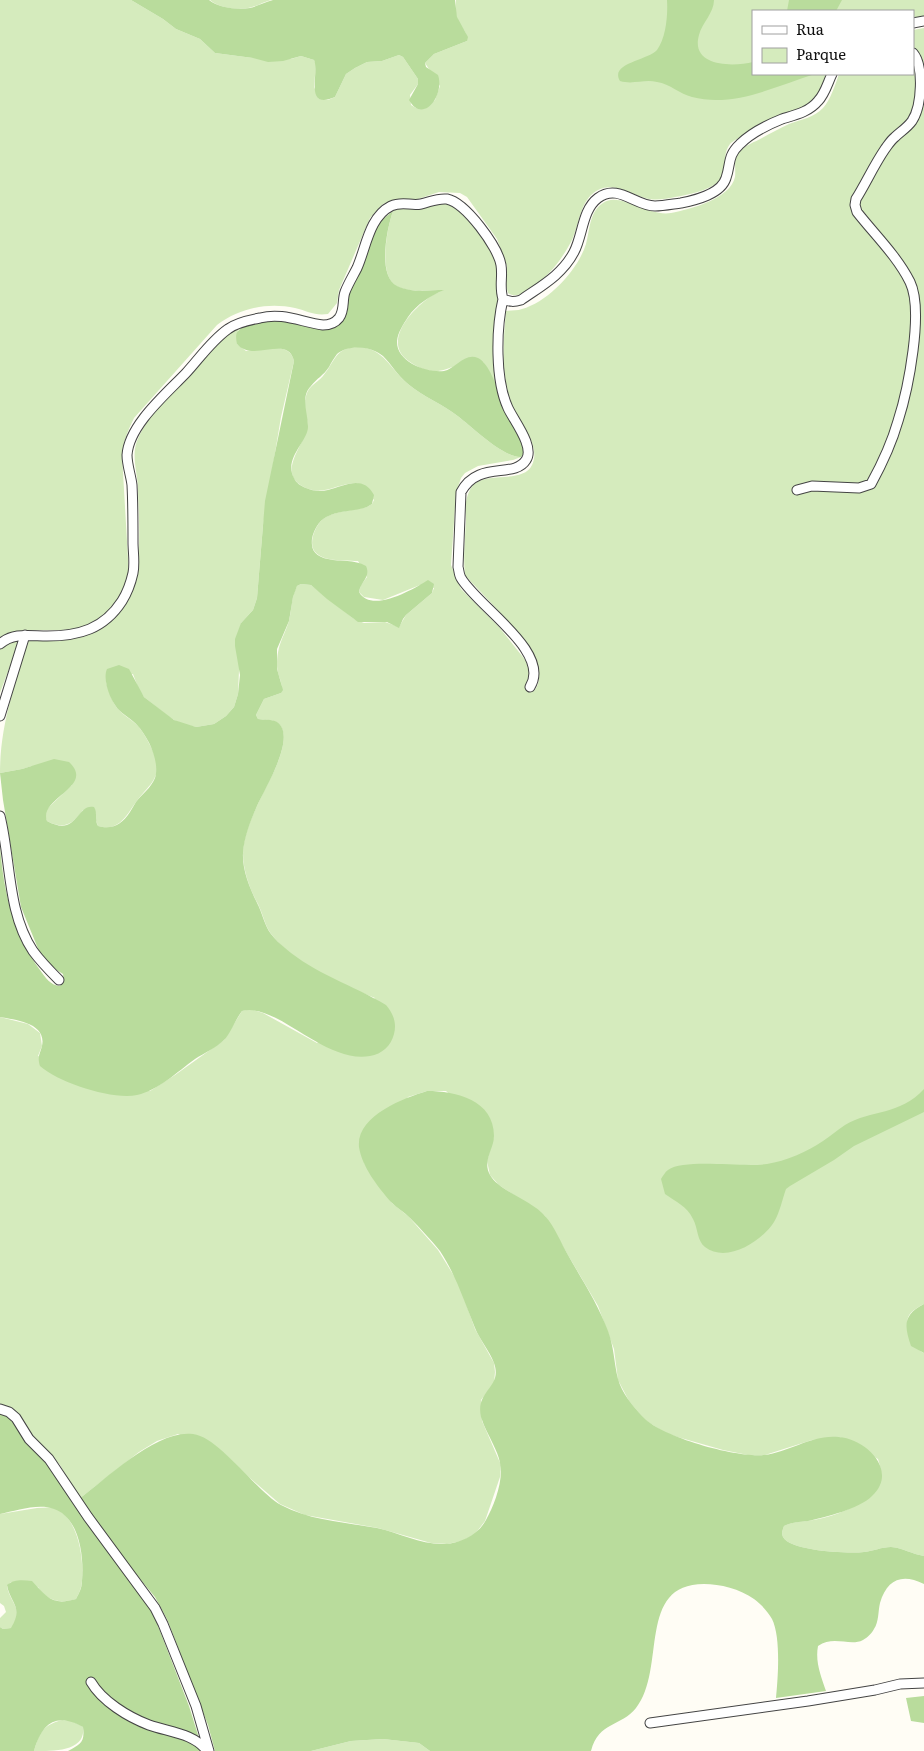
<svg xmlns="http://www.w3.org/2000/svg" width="924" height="1751" viewBox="0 0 924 1751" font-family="Literata,serif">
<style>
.green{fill:#d5ebbd}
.forest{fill:#b9dc9c}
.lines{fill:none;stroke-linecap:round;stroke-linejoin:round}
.minor-casing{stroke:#444;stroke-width:11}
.minor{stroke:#fff;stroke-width:9}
</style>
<rect width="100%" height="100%" fill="#fffdf5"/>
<path class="green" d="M0,0h131l32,19 13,10 24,10 15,14 38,5 38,1 10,-3 13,4 2,4 -2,23 5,12 9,1 7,-3 11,-23 9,-6 12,-6 15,-1 17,-6 4,2 15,22v5l-8,11 1,10 5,3 7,1 12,-9 5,-14 -15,-23 9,-9 33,-13c0,-12 -7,-13 -10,-23 -2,-6 -1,-12 -1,-18h468v17l-11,1v-7h-160v63h75c-3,8 -6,17 -12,23 -18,19 -48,23 -70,37 -5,3 -12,6 -16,10 -9,11 -1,29 -13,39 -11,8 -29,12 -42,14 -9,2 -21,4 -30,1 -16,-4 -30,-16 -47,-8 -19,10 -18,35 -27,52 -11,20 -23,35 -42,48 -7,4 -14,8 -21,3l-3,-12 2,-15 -10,-27 -30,-42 -7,-4 -21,-1 -21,7h-17l-18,5 -13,14 -31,72 -2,13 -9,11c-14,2 -20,-3 -33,-6 -27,-6 -56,0 -78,17l-83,93c-6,13 -11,23 -12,37l7,121c-15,43 -35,55 -80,54 -18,0 -33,-1 -49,7z
M210,0h61c-8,2 -15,7 -23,8 -11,2 -29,0 -38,-8z
M924,28v1276c-18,9 -21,16 -11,34 3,6 5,13 11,15v203c-12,-2 -21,-8 -33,-9 -10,0 -17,4 -27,5 -15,2 -74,-1 -81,-15 -2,-4 0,-8 1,-11 8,-4 14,-4 23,-5 21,-3 45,-10 60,-25 16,-14 17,-17 11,-37l-38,-22 -28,3 -47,15h-17l-25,-5 -56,-16 -22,-14 -16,-19 -11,-21 -4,-31 -16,-43 -53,-90 -46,-31 -9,-10 -3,-14 7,-25 -48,-45h-19l-19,6 -44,66 28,40 17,14 29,33 21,34 16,45 19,34 1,9 -1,11 -13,17 1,21 19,44 -1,12 -15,44 -10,13 -13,7 -15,3 -16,-1 -53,-15 -73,-13 -25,-11 -37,-32 -18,-18 -47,-20 -21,7 -18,11 -60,47 -19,-34 -8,-9 -16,-14 -7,-11 -29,-24v-390l28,7 12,9 2,13 -4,10 112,35 25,-16 49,-35 18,-29 8,-2 13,4 54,30 58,-45c-32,-13 -81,-34 -103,-63 -7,-8 -9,-21 -14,-31 -8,-14 -15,-34 -15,-50 0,-16 7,-33 14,-48 7,-17 37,-63 23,-81 -5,-6 -15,-5 -22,-6l-2,-4 8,-16 17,-6c3,-10 -4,-17 -4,-27 0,-21 6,-27 12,-45 3,-12 2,-24 8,-35l4,-2 10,1 43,34 10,4 21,-1 14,5 7,-12 26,-22 2,-5 -14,-3 -37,15 -19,-3 -5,-5 2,-7 6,-8 -9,-16c-18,-1 -52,2 -45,-25 2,-7 6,-15 13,-19 10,-6 29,-7 41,-10l5,-3 2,-4 -17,-17c-21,0 -34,15 -55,3 -24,-14 1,-40 5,-57 2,-7 -1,-11 -2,-18 -1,-5 0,-11 1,-15 3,-11 10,-12 17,-20 12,-14 12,-29 35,-29 26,1 32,22 50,37 15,13 35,20 51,33 13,10 45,41 62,40l-8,3 -35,6 -13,7 -4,5 -5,15 -5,72 10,24 38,38 27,34 4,15 -4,11 8,4c25,-29 -51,-94 -69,-116 -2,-18 0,-36 1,-54 0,-6 -1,-12 0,-19 1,-6 3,-12 7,-17 14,-14 50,-1 59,-20 9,-19 -10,-38 -17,-53 -15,-32 -12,-67 -9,-101 5,-1 11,0 16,-2 26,-7 56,-39 64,-65 4,-14 3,-32 17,-41 17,-12 44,14 68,10 20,-4 59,-14 64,-36 1,-8 -2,-18 4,-25 6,-7 16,-10 23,-14 9,-5 18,-10 27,-14 11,-4 26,-7 34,-16 8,-9 12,-23 16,-34h74v-44z
M445,202l15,7 25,31 12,23 2,35 1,93 6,24c-8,-18 -11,-37 -23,-53 -8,1 -18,2 -26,4 -11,2 -13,6 -26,5 -8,-1 -15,-5 -21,-9 -28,-18 -1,-49 16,-62 5,-5 11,-7 17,-10 -15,0 -34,3 -47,-4 -18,-11 -9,-58 -3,-75l7,-4z
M242,327l-4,3 -1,14 9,7c15,-1 44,-10 48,10l-13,56 -18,108 -6,73 -4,12 -12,13 -3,71 -4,13 -8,9 -12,8 -18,3 -15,-3 -12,-7 -25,-20 -5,-7 -6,-16 -27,8c3,9 6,21 13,28 5,6 12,9 18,15 6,6 12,18 16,26 11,27 -3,32 -17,51 -10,14 -17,30 -38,24l-3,-8 1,-5 -13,-3c-10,14 -19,20 -36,11l-2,-5 1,-6 26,-25 -40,-19 -10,3 -22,4c0,-48 15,-90 29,-135 17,-3 35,-5 52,-8 7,-1 16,-1 22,-4 44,-24 36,-94 35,-136 0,-16 -7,-33 -1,-49 11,-30 61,-77 84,-102l8,-7z
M21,637l-20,53 -1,3v-44l3,-5z
M37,1508c5,0 11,-1 16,0 25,7 31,50 29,73 0,6 -3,12 -6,18 -16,5 -29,2 -38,-12l-27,-5 -4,4c3,18 17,21 5,42l-9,1 -3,-2v-9l6,-6 -2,-6 -4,-3v-89z
M62,1720l10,1 11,6c3,24 -28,24 -49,24 5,-18 9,-26 28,-31z
M383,1739l36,4 11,8h-119l40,-10z"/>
<path class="forest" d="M131,0h78c10,8 29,10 41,8 8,-2 15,-6 23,-8h182l2,17 11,20 -1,4 -33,13 -9,9 1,4 12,8c7,20 -15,50 -29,25l9,-16v-5l-15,-22 -4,-2 -17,6 -15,1 -12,6 -9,6 -11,23c-32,14 -15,-25 -21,-37l-13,-4 -18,5 -15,1 -15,-4 -38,-5 -15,-14 -24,-10 -13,-10z
M667,0h47c0,13 -12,23 -15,35 -9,32 34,32 54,27v12h62c-39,12 -81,34 -123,23 -12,-3 -22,-13 -35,-15 -13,-3 -24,3 -37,-1 -11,-18 29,-21 37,-31 9,-12 11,-35 10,-50z
M789,0h53l-6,11h-49z
M393,211c-6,17 -16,65 4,75 14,7 32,4 47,4 -14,6 -27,14 -36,27 -5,8 -10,15 -11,24 -1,21 30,32 47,30 11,-2 21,-19 34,-13 6,3 11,11 14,18 5,9 6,19 10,29 6,15 20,33 22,48l-3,4c-17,1 -49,-30 -62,-40 -16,-13 -36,-20 -51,-33 -10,-8 -16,-19 -25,-28 -11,-10 -35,-12 -46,-2 -3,4 -6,9 -8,13 -6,9 -12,11 -18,19 -11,11 -3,27 -3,40 1,15 -25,32 -14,52 2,5 7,8 12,10 7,3 14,4 22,2 16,-4 35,-16 46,5l-2,9 -5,3c-17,6 -39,2 -50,19 -3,5 -6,12 -5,19 0,8 9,13 16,14 13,3 26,0 38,7 5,11 -5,15 -7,26 12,22 55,-3 69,-12l6,4 -2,9 -26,22 -3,4 -4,9 -12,-6h-29l-31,-23 -16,-14 -10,-1 -4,2 -4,11 -4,24 -12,28v20l6,21 -2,3 -17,6 -8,16 2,4c6,1 14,0 19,3 21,14 -13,68 -20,84 -6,14 -13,31 -14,47 -1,18 8,38 16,54 4,9 6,19 12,27 4,5 9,10 14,14 30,26 68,37 101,57 7,8 11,18 8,29 -3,12 -12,20 -24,22 -46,8 -93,-54 -128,-45 -7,9 -11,22 -18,29 -8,8 -20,13 -29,19 -18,13 -36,31 -58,36 -25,5 -78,-12 -97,-29 -3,-9 0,-12 2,-20 5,-23 -26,-26 -42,-29v-170c4,46 13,86 40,123 5,7 11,16 20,16l4,-5 -1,-7 -14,-9 -10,-14 -18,-44 -18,-107 -3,-27 22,-4 32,-10 15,3c27,25 -31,36 -22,59 31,17 29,-18 47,-14 4,6 0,12 4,19 15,4 24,-2 32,-14 2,-3 4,-7 6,-10 6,-8 15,-14 19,-24 5,-16 -6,-40 -18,-53 -4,-5 -12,-9 -17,-14 -9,-8 -18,-31 -13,-42l12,-4 10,4 15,28 30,23 22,7 18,-3 12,-8 8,-9 4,-13 2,-19 -5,-29v-7l6,-16 12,-13 4,-12 8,-97 29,-140c-6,-27 -41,2 -57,-17 -1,-5 -2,-11 2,-14 6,-7 36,-12 45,-11 12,1 26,6 38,9l25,-17 2,-19 27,-64 7,-9z
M924,1089v23l-70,34 -20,14 -44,26 -4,3c-4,11 -6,23 -12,33 -12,19 -47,42 -69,25 -8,-6 -7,-19 -12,-28 -6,-13 -17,-17 -28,-25l-4,-15c2,-3 4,-7 7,-9 17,-12 76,-2 99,-6 19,-3 40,-12 56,-23 8,-5 14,-11 22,-16 27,-16 54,-9 79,-36z
M427,1091c29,0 67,9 67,45 0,13 -12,25 -4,39 9,16 43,26 55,41 10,11 16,27 23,39 14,25 30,49 40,76 6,16 6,32 10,48 4,14 14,26 24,37 18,21 95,42 122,39 26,-3 48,-21 75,-18 27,2 60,34 33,59 -13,13 -46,21 -64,25 -9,1 -16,1 -24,5 -1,3 -3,7 -1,11 7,14 66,17 81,15 10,-1 17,-5 27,-5 12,1 21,7 33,9v28c-22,-11 -37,-5 -44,19 -2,8 -1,19 -6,26 -2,4 -7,9 -11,11 -13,7 -29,-5 -45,6 -3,16 3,30 8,45l-50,7c2,-20 5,-61 -4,-79 -4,-7 -11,-15 -18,-20 -14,-10 -34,-15 -50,-15 -68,0 -37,85 -68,124 -15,19 -37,13 -45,43h-161l-11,-8 -36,-4 -32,2 -40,10h-96l-7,-26 -41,-106 -12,-22 -35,-42 -41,-56c28,-21 78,-70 114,-65 26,3 63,57 88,71 30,16 64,17 96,23 23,5 44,17 68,16 16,-1 33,-9 41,-24 8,-14 18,-40 14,-57 -1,-6 -4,-13 -7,-19 -4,-9 -9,-17 -12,-27 -6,-27 22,-29 13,-54 -5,-13 -14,-23 -19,-35 -11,-27 -19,-53 -35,-77 -9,-11 -20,-23 -30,-33 -6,-6 -13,-10 -19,-16 -13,-15 -29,-35 -32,-55 -3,-31 45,-49 68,-56z
M924,1304v49l-13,-7c-7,-21 -8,-31 13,-42z
M0,1413l11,5 28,36 13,15 56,82 27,35 18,27 36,93 14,45h-135c13,-7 17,-9 15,-24 -27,-15 -41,-4 -49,24h-34v-124l3,2 8,-1c13,-21 -1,-25 -4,-43 7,-6 16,-5 25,-4 15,16 20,25 44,18 3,-6 6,-11 6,-18 2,-24 -2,-63 -28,-72 -16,-6 -38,2 -54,5z
M924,1696v27l-13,-2 -5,-23z"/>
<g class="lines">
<g class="minor-casing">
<path id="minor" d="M913,23l11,-2
M503,299c-7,30 -8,81 5,109 6,13 27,39 18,52 -12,19 -48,0 -65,32l-3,75c1,3 1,8 3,11 16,28 91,74 69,109
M797,490l15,-4 47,2 12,-4c11,-20 21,-42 27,-63 10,-31 26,-110 12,-139 -13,-26 -35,-47 -53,-70l-2,-7 1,-6c10,-16 18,-34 29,-50 3,-4 6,-9 10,-12 5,-5 12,-9 17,-16 10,-15 12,-55 1,-68
M0,644c13,-12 31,-8 47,-8 32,0 57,-7 75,-35 5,-8 9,-19 11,-28 2,-10 0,-21 0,-31 0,-19 0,-38 -1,-57 -1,-9 -5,-20 -5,-30 2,-30 39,-61 59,-82 13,-14 25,-32 42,-44 8,-6 21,-9 32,-11 22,-6 41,4 63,7 7,0 12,-2 16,-7 6,-8 3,-18 6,-26 3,-8 8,-16 12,-24 9,-20 12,-51 34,-62 11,-5 20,0 30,-2 9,-2 16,-6 26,-5 19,4 51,48 54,66 2,12 -2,22 2,34 7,3 11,3 18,1 20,-14 41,-25 53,-48 9,-17 8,-42 24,-54 20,-15 37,8 57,8 8,0 18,-2 26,-3 15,-3 40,-9 45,-25 5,-14 1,-22 14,-34 11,-11 27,-19 42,-25 13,-4 27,-7 36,-18 7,-7 10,-19 14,-27
M0,716l25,-81
M0,816c11,44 7,96 33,135 8,11 17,20 26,29
M0,1409l9,3 7,6 13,21 20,20 39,58 67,91 8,16 33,82 13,45
M91,1682c11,19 37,35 58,43 19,7 45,8 58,26
M650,1723l158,-22 67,-11 25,-6 24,-1"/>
</g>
<use href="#minor" class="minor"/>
</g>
<rect x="752" y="10" width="162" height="65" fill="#ffffff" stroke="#a0a0a0"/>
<rect x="762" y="26" width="25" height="8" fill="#ffffff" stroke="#a0a0a0"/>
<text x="796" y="35" font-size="15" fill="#111111">Rua</text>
<rect x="762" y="48" width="25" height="15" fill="#d5ebbd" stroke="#a0a0a0"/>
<text x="796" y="60" font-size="15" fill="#111111">Parque</text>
</svg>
